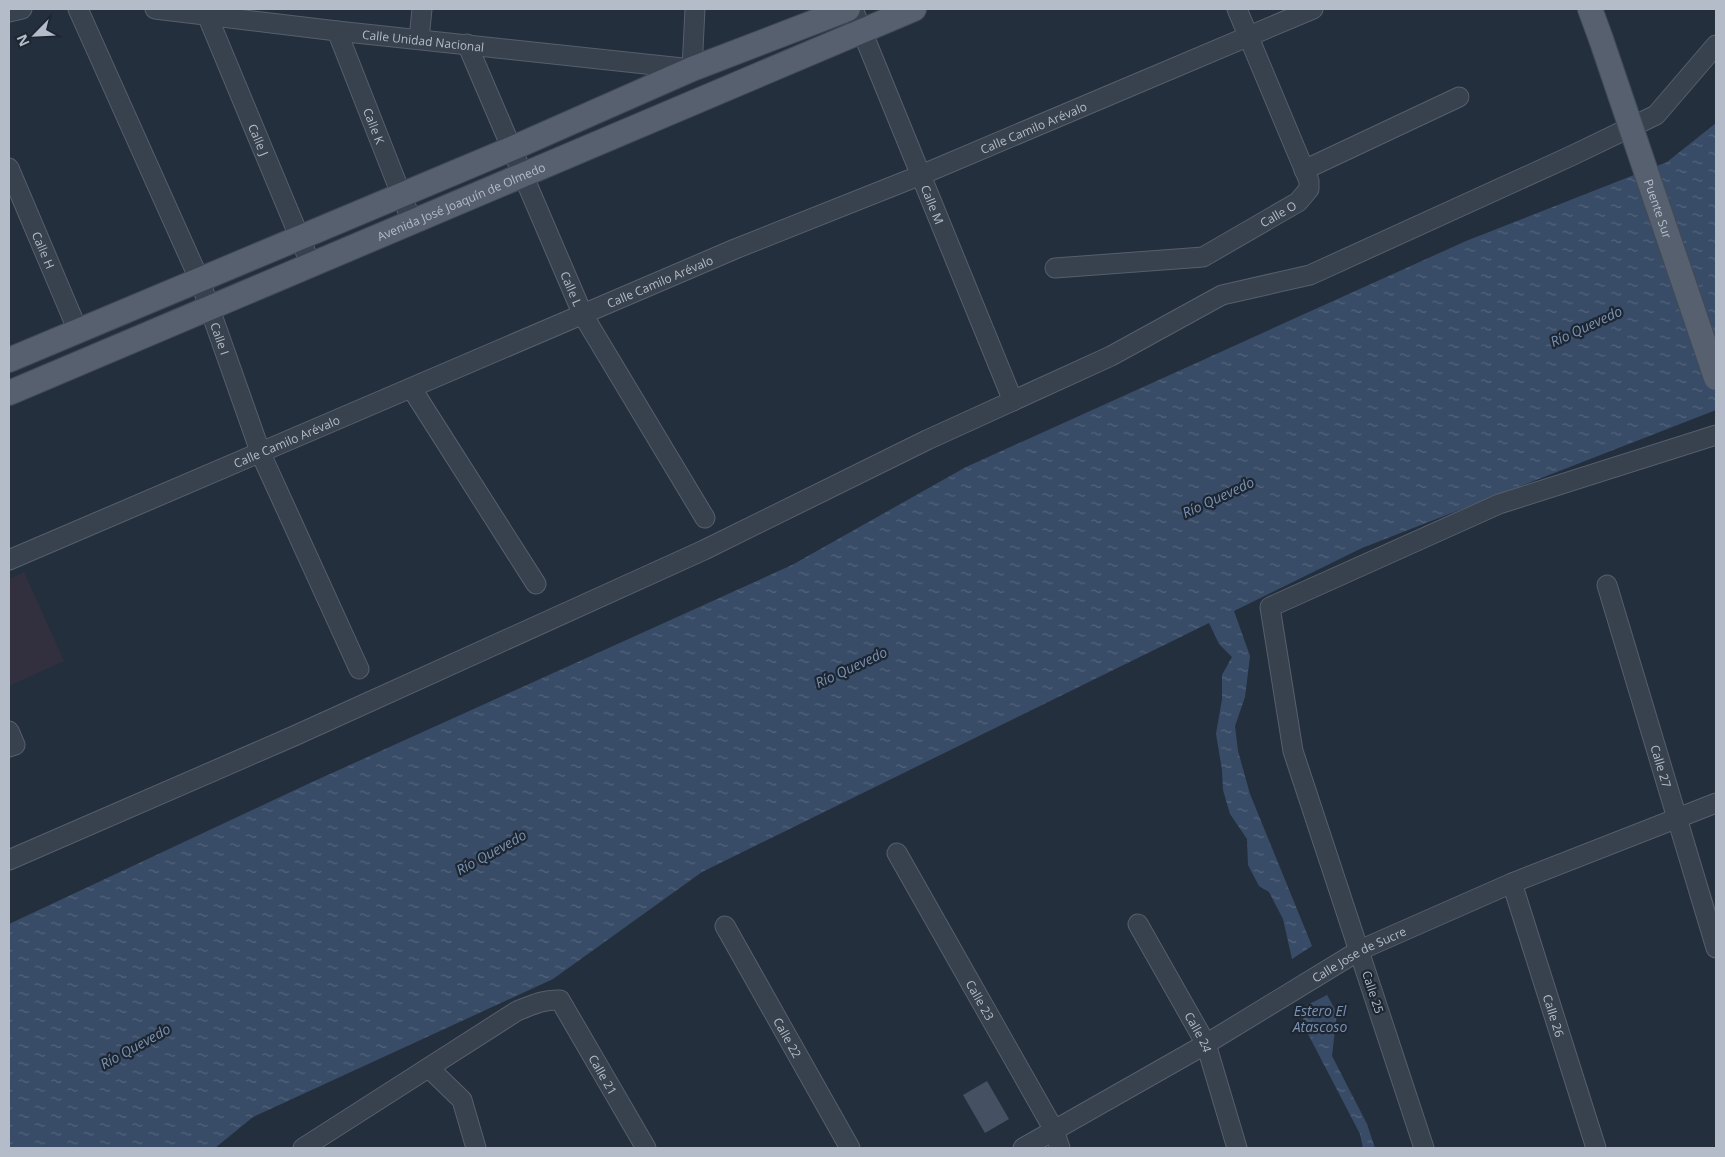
<svg xmlns="http://www.w3.org/2000/svg" width="1725" height="1157" viewBox="0 0 1725 1157" font-family="'Open Sans',sans-serif">
<style>
.medical{fill:#32303f}
.water{fill:url(#water-ripples)}
.building{fill:#455162}
.lines{fill:none;stroke-linecap:round;stroke-linejoin:round}
.minor-casing{stroke:#565f6c;stroke-width:21}
.major-casing{stroke:#414a57;stroke-width:26}
.minor{stroke:#38414e;stroke-width:19}
.major{stroke:#56606e;stroke-width:24}
.major-bridge-casing{stroke:#414a57;stroke-width:26;stroke-linecap:butt}
.major-bridge{stroke:#56606e;stroke-width:24}
.labels{text-anchor:middle;dominant-baseline:central;stroke-width:4.5;stroke-linejoin:round;paint-order:stroke}
.street-label{font-size:12px;fill:#b4bcc9;stroke:#1d2633}
.water-label{font-size:14px;font-style:italic;fill:#7c92b1;stroke:#1d2633}
</style>
<defs>
<pattern id="water-ripples" width="26" height="14" patternUnits="userSpaceOnUse" patternTransform="scale(1.25)"><rect width="26" height="14" fill="#394c67"/><path d="M2 4q2-2 4 0t4 0M15 11q2-2 4 0t4 0" fill="none" stroke="#53647b"/></pattern>
</defs>
<rect width="100%" height="100%" fill="#242f3e"/>
<path class="medical" d="M24,572l40,89 -55,25v-107z"/>
<path class="water" d="M1716,123v287l-354,138 -128,63 16,45 -5,41 -10,29 3,25 12,43 62,152 -20,13 -9,-40 -14,-27 -10,-6 -11,-21 -1,-26 -17,-25 -7,-24 -1,-20 -6,-36 6,-35v-24l10,-18 -13,-13 -10,-21 -507,249 -149,107 -300,138 -38,31h-206v-224l301,-141 482,-218 174,-98 500,-226 201,-79z
M1327,995l10,18 -5,43 35,68 8,24h-12l-3,-14 -53,-102 -7,-23z"/>
<path class="building" d="M987,1081l22,38 -24,14 -22,-38z"/>
<g class="lines">
<g class="minor-casing">
<g id="minor">
<path id="s1" d="M78,9l122,272 61,173 98,215"/>
<path id="s2" d="M155,9l182,22 355,38 3,-60"/>
<path id="s3" d="M853,9l160,392"/>
<path d="M9,12l13,-3"/>
<path id="s4" d="M207,15l104,250"/>
<path id="s5" d="M337,31l75,191"/>
<path d="M419,39l3,-30"/>
<path id="s6" d="M467,44l116,271 122,203"/>
<path id="s7" d="M9,168l69,163"/>
<path d="M1304,170l155,-73"/>
<path id="s8" d="M1055,268l148,-11 95,-55 11,-13v-8l-72,-172"/>
<path d="M412,389l124,195"/>
<path id="s9" d="M9,560l726,-311 186,-74 392,-166"/>
<path id="s10" d="M1607,585l109,363"/>
<path d="M9,731l6,14 -6,2"/>
<path id="s11" d="M897,853l157,277 6,18"/>
<path d="M9,860l285,-124 410,-186 223,-110 184,-84 111,-61 88,-20 261,-119 85,-41 60,-70"/>
<path id="s12" d="M1512,883l84,265"/>
<path id="s13" d="M1138,924l68,120 31,104"/>
<path id="s14" d="M725,926l125,222"/>
<path d="M429,1068l33,32 14,48"/>
<path id="s15" d="M303,1148l214,-137c15,-6 27,-12 43,-11l86,148"/>
<path id="s16" d="M1023,1148l183,-104 154,-94 152,-67 204,-80"/>
<path d="M1424,1148l-131,-397 -23,-144 229,-103 217,-69"/>
</g>
</g>
<g class="major-casing">
<g id="major">
<path d="M1590,9l11,30"/>
<path d="M9,360l504,-212 179,-79 156,-60"/>
<path id="s17" d="M9,393l905,-384"/>
</g>
</g>
<use href="#minor" class="minor"/>
<use href="#major" class="major"/>
<g class="major-bridge-casing">
<g id="major-bridge">
<path id="s18" d="M1601,39l115,339"/>
</g>
</g>
<use href="#major-bridge" class="major-bridge"/>
</g>
<g class="labels">
<g class="street-label">
<text stroke="none"><textPath href="#s2" startOffset="270">Calle Unidad Nacional</textPath></text>
<text stroke="none"><textPath href="#s5" startOffset="102">Calle K</textPath></text>
<text stroke="none"><textPath href="#s9" startOffset="1112">Calle Camilo Arévalo</textPath></text>
<text stroke="none"><textPath href="#s4" startOffset="135">Calle J</textPath></text>
<text stroke="none"><textPath href="#s17" startOffset="491">Avenida José Joaquín de Olmedo</textPath></text>
<text stroke="none"><textPath href="#s3" startOffset="211">Calle M</textPath></text>
<text stroke="none"><textPath href="#s18" startOffset="179">Puente Sur</textPath></text>
<text stroke="none"><textPath href="#s8" startOffset="235">Calle O</textPath></text>
<text stroke="none"><textPath href="#s7" startOffset="89">Calle H</textPath></text>
<text stroke="none"><textPath href="#s9" startOffset="708">Calle Camilo Arévalo</textPath></text>
<text stroke="none"><textPath href="#s6" startOffset="266">Calle L</textPath></text>
<text stroke="none"><textPath href="#s1" startOffset="359">Calle I</textPath></text>
<text stroke="none"><textPath href="#s9" startOffset="302">Calle Camilo Arévalo</textPath></text>
<text stroke="none"><textPath href="#s10" startOffset="189">Calle 27</textPath></text>
<text stroke="none"><textPath href="#s16" startOffset="388">Calle Jose de Sucre</textPath></text>
<text transform="translate(1373 992) rotate(72)">Calle 25</text>
<text stroke="none"><textPath href="#s11" startOffset="169">Calle 23</textPath></text>
<text stroke="none"><textPath href="#s12" startOffset="139">Calle 26</textPath></text>
<text stroke="none"><textPath href="#s13" startOffset="124">Calle 24</textPath></text>
<text stroke="none"><textPath href="#s14" startOffset="128">Calle 22</textPath></text>
<text stroke="none"><textPath href="#s15" startOffset="385">Calle 21</textPath></text>
</g>
<g class="water-label">
<text transform="translate(1586 326) rotate(-25)">Río Quevedo</text>
<text transform="translate(1218 497) rotate(-25)">Río Quevedo</text>
<text transform="translate(851 667) rotate(-25)">Río Quevedo</text>
<text transform="translate(491 852) rotate(-29)">Río Quevedo</text>
<text x="1320" y="1010">Estero El<tspan x="1320" dy="16">Atascoso</tspan></text>
<text transform="translate(135 1046) rotate(-29)">Río Quevedo</text>
</g>
</g>
<rect width="1725" height="1157" fill="none" stroke="#b4bcc9" stroke-width="20"/>
<g transform="translate(35 35) rotate(246)" stroke="#1d2633" stroke-width="4" paint-order="stroke">
<path d="M0-4L9 19L0 12L-9 19Z" fill="#b4bcc9"/>
<text y="-8" font-size="14" font-weight="bold" text-anchor="middle" fill="#b4bcc9">N</text>
</g>
</svg>
